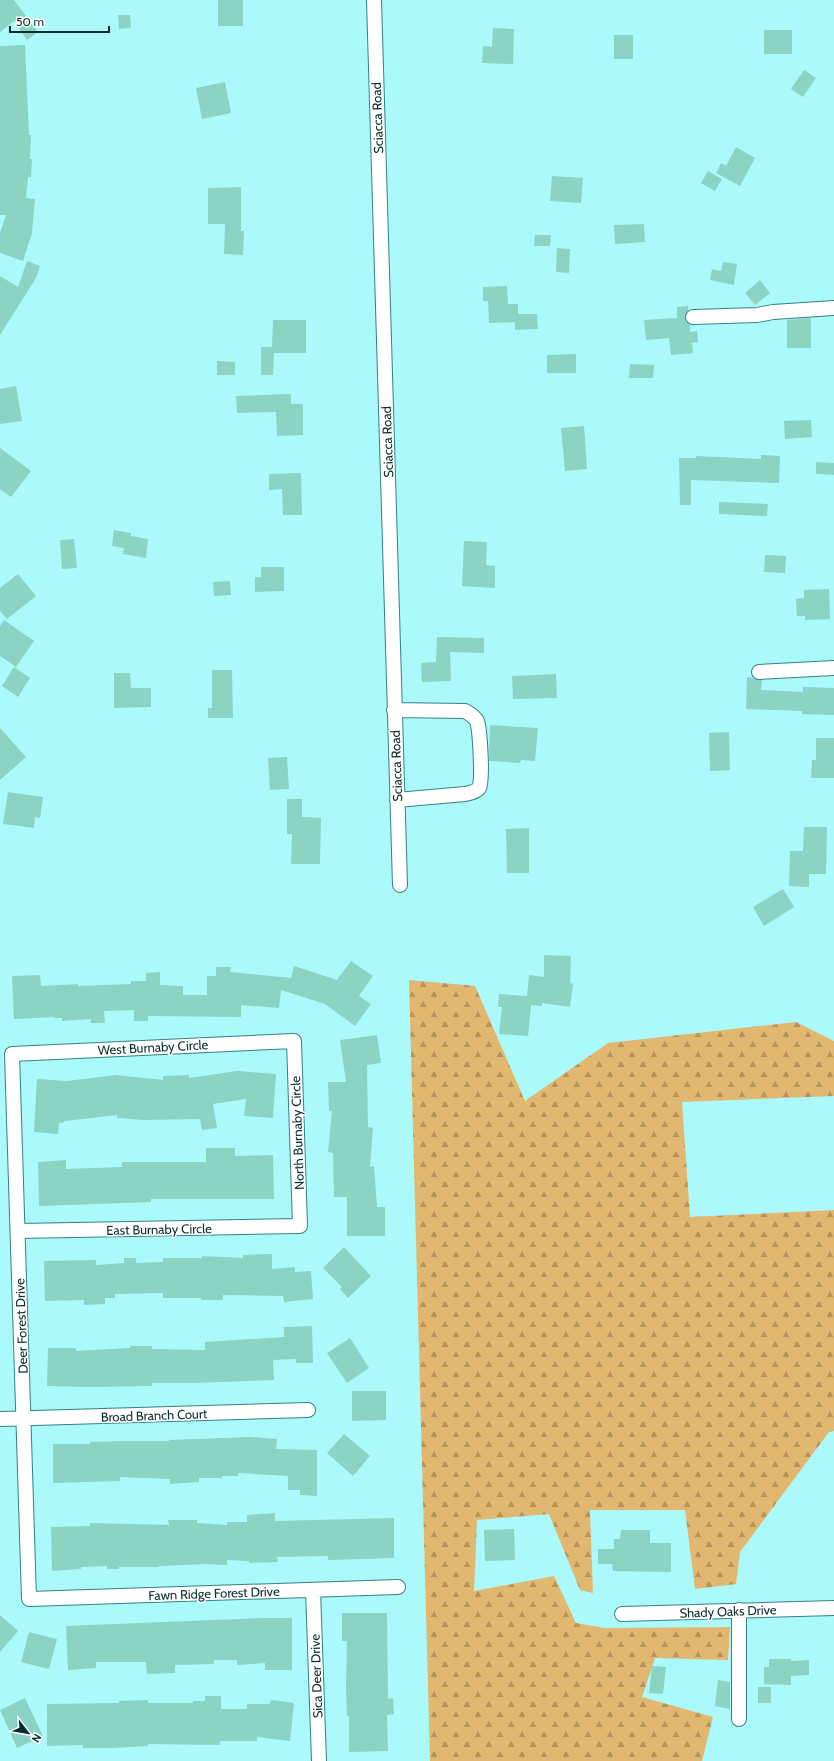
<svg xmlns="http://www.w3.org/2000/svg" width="834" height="1761" viewBox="0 0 834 1761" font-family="Cabin,sans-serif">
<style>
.forest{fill:url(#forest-firs)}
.building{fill:#8bd3c3}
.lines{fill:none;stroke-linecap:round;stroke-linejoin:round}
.minor-casing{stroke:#328184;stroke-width:16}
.minor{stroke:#fff;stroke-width:14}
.labels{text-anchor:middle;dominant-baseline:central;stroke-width:3;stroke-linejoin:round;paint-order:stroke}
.street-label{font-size:13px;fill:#0a2c2d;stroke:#fff}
</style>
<defs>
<pattern id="forest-firs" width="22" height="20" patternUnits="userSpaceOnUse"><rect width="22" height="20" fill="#e2b770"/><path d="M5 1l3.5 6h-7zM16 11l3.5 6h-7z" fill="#b5955c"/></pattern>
</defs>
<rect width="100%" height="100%" fill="#acf9fc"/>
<path class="forest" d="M409,980l66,6 50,115 83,-58 188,-21 38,19v55l-152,6 8,115 144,-7v221l-5,1 -89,120 -4,32 -41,5 -10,-79h-95l3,83 -13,-3 -31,-76 -72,6 -3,71 80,-15 22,47 28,5 126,-1 -2,33 -73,-2 -13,39 71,20 -11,44h-272z"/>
<path class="building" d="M0,0h14l24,32 -11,8 -13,-19 -14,11z
M218,0h25v26h-25z
M118,15h12l1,13 -12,1z
M493,28l21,1 -1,35 -31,-1 1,-17 9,1z
M764,30h28v24h-28z
M614,35h19v24h-19z
M25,45l4,90h2l-1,24h2l-1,18h-3l-2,21 9,1 -3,34 -9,28 -23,-8v-20l6,-18h-6v-169z
M804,70l12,8 -13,19 -12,-8z
M225,82l6,31 -29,6 -6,-31z
M736,147l19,11 -15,28 -24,-13 5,-10 5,3z
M708,171l14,8 -7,12 -14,-8z
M552,176l31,2 -2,25 -31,-2z
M241,187v44h3l-1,24 -19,-1 1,-30h-17v-36z
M644,224l1,18 -30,2 -1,-19z
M535,235h16l-1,11h-16z
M557,248l13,1 -1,24 -13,-1z
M27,261l13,5 -4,12 -36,57v-59l18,11z
M723,262l14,2 -3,21 -24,-5 2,-11 9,2z
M760,280l10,13 -15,12 -10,-12z
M507,286l1,18h10v10h19l1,15 -23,1v-8l-26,1 -1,-22h-5v-14z
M688,306v4l-3,7 1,4 4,4v7l7,-1 1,11 -6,1 1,10 -22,2 -2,-17 -23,2 -2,-20 33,-2v-11z
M811,318v30h-24v-28z
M273,320h33v33h-32l-1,22h-12v-28h11z
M576,354v19h-29v-18z
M217,361l18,1v13h-18z
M630,364l24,1 -1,13h-24z
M16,386l6,35 -22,3v-35z
M291,394v10h12v31l-26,1 -1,-24 -39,1 -1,-17z
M811,420l1,17 -27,2 -1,-18z
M584,426l3,43 -22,2 -4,-43z
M0,448l31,23 -20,26 -11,-8z
M761,455l19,1 -1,27 -88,-3v25h-11l-1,-47h17v-2l65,3z
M816,462l18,1v12l-18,-1z
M301,473l1,42h-19l-1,-26 -13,1v-16z
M719,502l49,2 -1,12 -48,-2z
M114,530l17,3v3l17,3 -2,19 -23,-4 1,-6 -12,-2z
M74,539l3,29 -15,1 -2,-29z
M464,541l23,1 -1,23 9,1v22l-33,-2z
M765,555l21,1 -1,17 -21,-1z
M261,567h23v24l-29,1v-15h6z
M18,574l18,22 -29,23 -7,-8v-23z
M230,581l1,14 -17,1 -1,-14z
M829,589l1,30 -25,1v-4h-8l-1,-17 8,-1v-8z
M4,620l30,21 -18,26 -16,-11v-30z
M437,637l47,1v15l-34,-1 1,29 -29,1 -1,-19 15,-1z
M14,667l16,11 -12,19 -16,-11z
M212,670h20l1,48h-25v-10h4z
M114,673h16l1,15h20v19l-37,1z
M556,674l1,24 -44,1 -1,-23z
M747,677l15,3 -1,10 42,2v-5l31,1v27l-32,-1v-3l-56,-2z
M490,725l48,3 -3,33 -14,-1 -1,3 -31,-2z
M0,728l26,29 -26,23z
M729,732l1,38 -20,1 -1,-38z
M816,738h18v40h-23l1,-18h4z
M287,757l2,32 -19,1 -2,-32z
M8,792l35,5 -3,21 -5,-1 -1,11 -31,-4z
M287,799h15v18l19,1 -1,46h-29l1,-30h-5z
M804,827h23l-1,47h-17v13l-20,-1 1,-35h13z
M529,828v45h-22l-1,-44z
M783,889l11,18 -30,19 -11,-19z
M544,955l27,1 -1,27 3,1 -3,23 -28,-4v3l-11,-1 -3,31 -29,-2 3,-27h-4l1,-13 28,2 2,-21 15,2z
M351,961l22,15 -14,20 12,8 -16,22 -30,-22 -44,-14 -2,18 -38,-3v12l-93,-1v5h-14v-11l-30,1 1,12h-14v-4l-29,2v-3h-8v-1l-40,2 -2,-43 28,-1 1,11 37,-2v2l53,-2v-3h15v-8l14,-1v13l23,1v9h24v-19h9v-9h15l-1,5 61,6 3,-12 43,14z
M377,1035l4,28 -14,2 1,62 5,1 -3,39 4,-1 3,41h8v29h-38v-39h-13l-1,-44 -5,-1 4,-41h-3l-1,-29h18l-6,-42z
M237,1071l39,3 -3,44 -29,-2 2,-17 -33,5 4,24 -15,2 -2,-11 -57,1 -26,-2v-3l-53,6 -1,2h-4l-1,11 -24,-2 3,-53 30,2 49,-6 47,5v-4l26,-1v3z
M206,1148h29v8l38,-1 1,44h-123v3l-112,4 -1,-44 28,-2v9l56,-2v-5h84z
M344,1247l27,29 -23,22 -8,-9 2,-2 -19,-19z
M272,1254v15l23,-2v5l16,-1 2,28 -29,3 -1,-6 -60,-1v5h-22v-2h-38v-5l-48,1v4h-10v6l-21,1v-5l-39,1 -1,-40 52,-1v5l28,-2v-5h12v5l27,-1v-4h39v-2l41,2v-3z
M312,1326l1,37h-17v-4l-23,1 1,20 -82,3h-40v3l-63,1 -42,-1 1,-38h28v3l54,-3v-2h22v3l53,1v-8l79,-5v-10z
M350,1338l19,30 -22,15 -20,-30z
M352,1391h34v29l-34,1z
M344,1434l26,22 -17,20 -26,-23z
M249,1437l28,2 -1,10 41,1v46l-17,-1v-5h-12v-14l-50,-3v3h-16v2h-23v4l-29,2v-5l-50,-2v4l-67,2v-39h37v-2l32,-1h47v-1z
M275,1513v8l119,-3v40l-66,2v-4l-51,1 1,5 -29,1v-2l-22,-1v5l-21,-1 -47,2v1h-40v2h-12v-3l-26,1v2l-29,2 -1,-44 39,-1v-3l79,2 -1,-5h29v3l30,2v-3h20v-7z
M514,1529l1,31 -30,1 -1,-31z
M621,1530h29v13h21v29l-58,-1 -1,-7h-14v-15h16v-10h6z
M342,1613h45l1,86 5,-1 1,16 -7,1 1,36 -39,1v-36h-2l-1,-29 1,-46h-5z
M0,1615l18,16 -18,21z
M264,1618h28v52h-27v-7l-28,2v-5h-23v4l-39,1v8l-28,1 -1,-12h-50v6l-28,2 -2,-44z
M29,1632l28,7 -8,30 -28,-7z
M769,1659h22v2l18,-1v15l-18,1v9l-27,-1v-17h5z
M652,1666l14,1 -3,27 -14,-1z
M718,1680l12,2v27l-15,-3z
M758,1687h13v16h-13z
M205,1696h16v13h26v-5h23l1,-4 23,3 -4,38 -33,-4v4h-37v4l-72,-1v2l-36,2h-29v-3l-36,1v-42l72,-1v-2l29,-1v3h45v-2h12z
M25,1698l18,38 -26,12 -17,-38z"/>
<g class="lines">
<g class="minor-casing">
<path id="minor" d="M374,0l26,885
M693,317l64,-2 16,-3 61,-4
M759,672l75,-4
M394,710l71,1c5,3 9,5 12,10 3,9 6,59 2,67 -3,4 -9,5 -14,6l-68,6
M18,1231l282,-5 -6,-185 -282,13c6,181 11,363 17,545l369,-12
M0,1419l308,-9
M313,1590l6,171
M739,1610v109
M622,1614l212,-6"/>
</g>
<use href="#minor" class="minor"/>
</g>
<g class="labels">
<g class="street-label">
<text transform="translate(377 118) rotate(-92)">Sciacca Road</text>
<text transform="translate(387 442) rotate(-92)">Sciacca Road</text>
<text transform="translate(396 766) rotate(-92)">Sciacca Road</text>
<text transform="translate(153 1047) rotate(-3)">West Burnaby Circle</text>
<text transform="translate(297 1133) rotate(-92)">North Burnaby Circle</text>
<text transform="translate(159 1229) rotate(-1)">East Burnaby Circle</text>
<text transform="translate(21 1326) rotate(-92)">Deer Forest Drive</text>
<text transform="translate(154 1415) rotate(-2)">Broad Branch Court</text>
<text transform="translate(214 1593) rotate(-2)">Fawn Ridge Forest Drive</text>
<text transform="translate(728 1611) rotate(-2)">Shady Oaks Drive</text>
<text transform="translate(316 1676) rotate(-92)">Sica Deer Drive</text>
</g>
</g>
<g transform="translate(28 1733) rotate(121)" stroke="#ffffff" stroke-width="3" paint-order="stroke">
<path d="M0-3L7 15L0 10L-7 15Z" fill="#0a2c2d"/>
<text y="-6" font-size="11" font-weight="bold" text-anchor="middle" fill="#0a2c2d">N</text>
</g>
<path d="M10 26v6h99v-6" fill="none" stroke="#0a2c2d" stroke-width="2"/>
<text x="16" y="26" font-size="12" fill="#0a2c2d" stroke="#ffffff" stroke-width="3" paint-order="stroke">50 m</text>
</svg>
